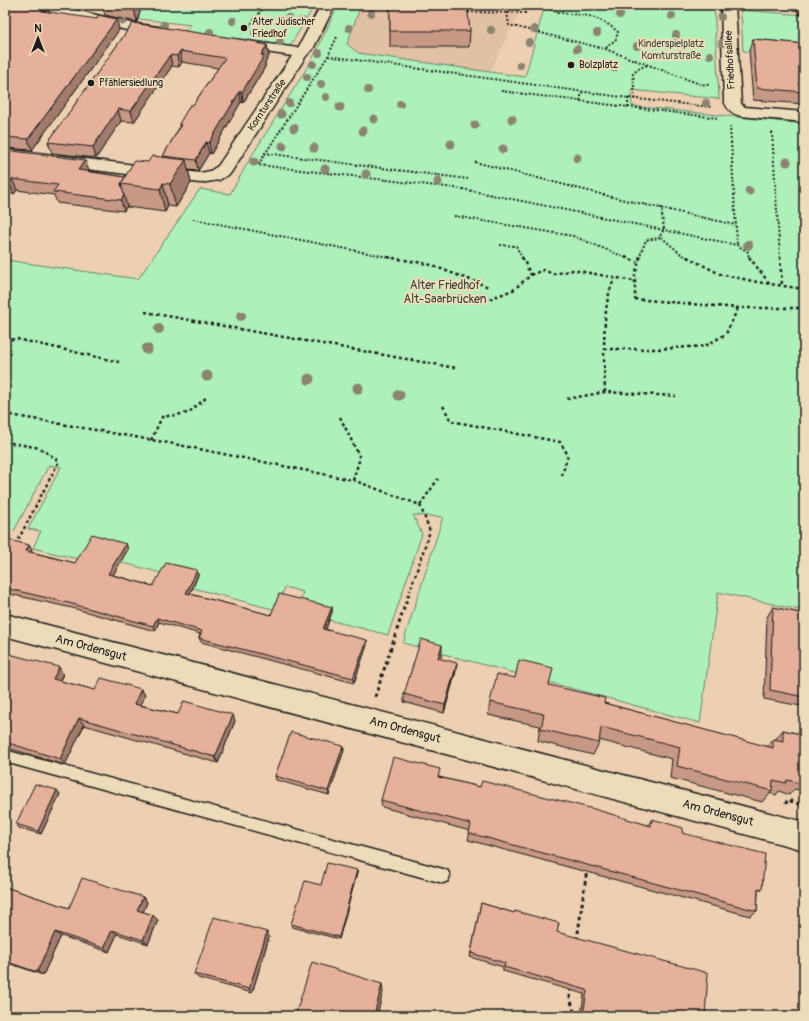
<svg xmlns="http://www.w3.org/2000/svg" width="809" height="1021" viewBox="0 0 809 1021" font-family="Pangolin,sans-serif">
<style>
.built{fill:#e2c0a4}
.green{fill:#adf0ba;stroke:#64866b}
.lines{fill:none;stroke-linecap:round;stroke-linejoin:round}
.service-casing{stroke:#1c1c1c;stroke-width:3}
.minor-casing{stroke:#1c1c1c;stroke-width:3}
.path-far2{stroke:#1c1c1c;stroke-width:2;stroke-dasharray:2 2;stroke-linecap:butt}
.path-far1{stroke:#1c1c1c;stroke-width:2.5;stroke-dasharray:3 3;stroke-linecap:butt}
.path{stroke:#1c1c1c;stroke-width:3;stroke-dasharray:3.5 3.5;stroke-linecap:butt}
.service{fill:#eddcb9;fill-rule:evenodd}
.minor{fill:#eddcb9;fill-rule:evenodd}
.tree{fill:#8a8471}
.wall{fill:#c69885;stroke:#1c1c1c}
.shaded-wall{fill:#a17c6c;stroke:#1c1c1c}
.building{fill:#e6b19b;stroke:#1c1c1c}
.poi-dot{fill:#1c1c1c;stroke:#eddcb9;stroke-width:1.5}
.labels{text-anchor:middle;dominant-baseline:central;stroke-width:4;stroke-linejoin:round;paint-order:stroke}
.far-poi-label{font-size:10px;fill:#1c1c1c;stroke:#eddcb9;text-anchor:start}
.far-park-label{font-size:10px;fill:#39463c;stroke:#eddcb9}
.far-street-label{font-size:10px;fill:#1c1c1c;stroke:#eddcb9}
.park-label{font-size:12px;fill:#39463c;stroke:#eddcb9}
.street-label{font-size:12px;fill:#1c1c1c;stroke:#eddcb9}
</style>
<rect width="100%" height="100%" fill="#ecd0b1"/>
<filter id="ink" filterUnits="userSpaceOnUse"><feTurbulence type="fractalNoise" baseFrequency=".025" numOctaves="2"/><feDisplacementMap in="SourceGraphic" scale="8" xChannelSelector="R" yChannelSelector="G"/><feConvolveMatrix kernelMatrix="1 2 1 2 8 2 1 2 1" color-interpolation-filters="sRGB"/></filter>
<g filter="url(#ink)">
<path class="built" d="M361,5h162l-33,67 -132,-19 -11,-9z"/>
<path class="green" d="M170,5h145l-25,41 -105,-15 6,-6 -78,-9 12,-6h26z
M338,5h23l-14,39 11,9 167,24 20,-72h169l5,94 -88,-9 1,16 172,18v487l-86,-19 -18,131 -297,-80 40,-126 -30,-2 9,19 -34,101 -59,-15 3,-8 -33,-8 4,-12 -18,-5 -9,23 -83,-22 5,-13 -33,-1 -45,-12 8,-13 -46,11 -49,-12 8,-17 -13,-2 33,-62 -12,-2 -35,66 -9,-2v-269l133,19 62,-90 30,5 24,-42 58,-92z
M741,10l63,5v41l-61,-5z"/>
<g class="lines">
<g class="service-casing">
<path id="service" d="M5,750l438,119 5,2 2,5 -2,5 -5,2 -438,-121z"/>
</g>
<g class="minor-casing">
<path id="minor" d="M29,5h25l77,18 34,5 2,3 -2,3 -5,1 -29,-4 -100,-23z
M321,5h14l-22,44 -7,7 -76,118 -11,6 -19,3 -195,-24v-10l195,24 10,-2 8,-5 74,-110 -53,-8 -5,-1 -2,-3 2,-3 5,-1 59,8z
M721,5h14l6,99 4,3 59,5v10l-63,-6c-9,-2 -14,-7 -17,-15z
M5,614l799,208v28l-799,-214z"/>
</g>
<path class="path-far2" d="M543,5c13,10 29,8 45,11 12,3 21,8 30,16l-2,7 -11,10
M464,12l64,1
M507,12l2,13 96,24 95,35 9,1
M249,27l16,-22
M337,37l-9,19 -70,109 205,24 274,56 11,7 1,6
M328,56l300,42 83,9
M501,91l216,27
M628,98v10
M635,99l-2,-25 5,-5 9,-4
M580,101l2,-9
M730,126l7,119
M772,132l8,126
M264,153l204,26
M475,162l145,37 116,26
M661,207l3,22 -4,7 21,18 8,4
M454,216l119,20 54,22
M193,219l200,39
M500,245l16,1 6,12
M639,258l7,-18 13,-2 1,-2"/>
<path class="path-far1" d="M387,257l41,7 61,23
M522,257l9,18
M625,257l12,5
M640,257l-5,18v24l103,9h66
M687,257l33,17 37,8 47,7
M749,257l21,27
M780,257l2,29
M484,301l29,-11 18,-15 12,-5 11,4 19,-4 61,11
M145,312l311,56
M5,340l12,-1 102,23
M604,349h52l49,-3 21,-12 12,-26
M605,392c-1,-28 -4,-91 10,-114
M567,399l38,-7 71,4
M443,406l8,15 109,21 8,13 -6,20
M5,414l169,30 179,36 67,25 10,26 -20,60
M340,417l20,41 -7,22
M151,440l11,-23 26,-4 19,-16
M5,442l35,6 19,13 -43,83
M420,505l18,-26"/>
<path class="path" d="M375,697l35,-107
M786,804l1,-4 17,5
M577,940l10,-71
M571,988l-1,9 5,19"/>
<use href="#service" class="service"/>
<use href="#minor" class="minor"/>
</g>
<g class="tree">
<circle cx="371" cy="13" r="4"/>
<circle cx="620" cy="15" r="4"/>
<circle cx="672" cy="16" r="4"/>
<circle cx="721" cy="17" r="4"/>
<circle cx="288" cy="18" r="4"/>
<circle cx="123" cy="21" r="4"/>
<circle cx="233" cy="21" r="4"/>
<circle cx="302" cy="21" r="4"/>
<circle cx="164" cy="25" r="4"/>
<circle cx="349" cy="28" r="4"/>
<circle cx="534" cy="29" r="4"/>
<circle cx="491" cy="30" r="4"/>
<circle cx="210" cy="32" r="4"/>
<circle cx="255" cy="33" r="4"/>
<circle cx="597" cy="33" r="4"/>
<circle cx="676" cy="35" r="4"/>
<circle cx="280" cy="42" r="4"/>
<circle cx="529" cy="42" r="4"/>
<circle cx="722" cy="43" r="4"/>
<circle cx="637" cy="46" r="4"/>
<circle cx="577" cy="49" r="4"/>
<circle cx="319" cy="53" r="4"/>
<circle cx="710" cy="55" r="4"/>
<circle cx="313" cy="64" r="4"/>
<circle cx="520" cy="65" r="4"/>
<circle cx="614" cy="68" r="4"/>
<circle cx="307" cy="77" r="4"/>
<circle cx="321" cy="84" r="4"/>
<circle cx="368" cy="90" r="4"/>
<circle cx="326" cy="97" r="4"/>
<circle cx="289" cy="103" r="4"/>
<circle cx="706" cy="103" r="4"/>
<circle cx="400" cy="104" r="4"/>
<circle cx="340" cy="107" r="4.5"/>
<circle cx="281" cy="114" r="4.5"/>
<circle cx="374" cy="119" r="4.5"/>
<circle cx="512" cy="119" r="4.5"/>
<circle cx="475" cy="125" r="4.5"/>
<circle cx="294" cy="128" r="4.5"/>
<circle cx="363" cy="131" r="4.5"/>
<circle cx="451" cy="144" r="4.5"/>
<circle cx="283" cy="146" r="4.5"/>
<circle cx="314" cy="148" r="4.5"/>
<circle cx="503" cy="149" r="4.5"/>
<circle cx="577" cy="158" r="4.5"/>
<circle cx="254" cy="162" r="4.5"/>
<circle cx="787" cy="162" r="4.5"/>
<circle cx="325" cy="169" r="4.5"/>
<circle cx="366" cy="174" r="4.5"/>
<circle cx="438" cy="182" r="4.5"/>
<circle cx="749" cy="191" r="4.5"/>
<circle cx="748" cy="245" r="5"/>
<circle cx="241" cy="316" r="5"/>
<circle cx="159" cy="329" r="5"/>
<circle cx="147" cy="349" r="5.5"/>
<circle cx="207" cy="376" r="5.5"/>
<circle cx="309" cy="379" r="5.5"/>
<circle cx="358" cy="388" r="5.5"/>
<circle cx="399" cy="395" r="5.5"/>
</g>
<path class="wall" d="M5,5h42l2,7 70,18 -87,120 -27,-2z
M102,5h40l-5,17 -32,-7z
M390,5h106v3h-29l3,23 -1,16h-79z
M796,5h8v10l-6,-1z
M133,23l134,22 2,11 -4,7v4l-22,36 -2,-1 -30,52 -2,-1 -11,18 -10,-1 3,13 -15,24 -8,-1 -3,6 -38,-5v-1l-3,5 -67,-8 -3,-8 -37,-5 -3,4 -9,-1v-43l84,21h-1l37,6 23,-15 15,-5v-1l16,-28v-4l14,-19 25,-37 -36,-6 -3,5 -7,-1 -38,56 -13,-1 -25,37 -44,-5 -4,-11z
M753,39l51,5v60l-51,-4 -4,-49z
M5,539l27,11 -1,2 44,11 51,-19 2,5 -15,26 40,11 44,-16 1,5 -8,19 81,21 61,-8v5l-6,17 41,16 -13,38 -153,-41 -2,-4 1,-4 -41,-12 -4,9 -83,-23 -67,-15z
M773,607l31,7v89l-3,3 -37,-7 3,-82z
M5,653l58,21 -3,7 35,9 46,-1 4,6 -5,10 38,9 57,7 -17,42 -134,-38 -19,40 -60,-18z
M442,654l-2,5 16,12 -12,42 -40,-11v-8z
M515,678l34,7 55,18 163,44 6,-8 2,1 8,-10 21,5v56l-9,-2 -6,6 -10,-4 -3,4 -6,-2 -8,9 -92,-24 2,-19 -73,-19v3l-6,12 -55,-14 2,-15 -52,-11 2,-13z
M343,746l1,4 -15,45 -53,-15 -1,-4z
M439,777l41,10 168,38 4,-6 30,14 80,56 -4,4 -1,18 -7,5 -282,-76 2,-9 -88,-24 -1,-7z
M60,794l-19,40 -22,-6 -3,-4z
M357,870v3l-18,66 -47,-12 -1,-3 30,-39z
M5,887l64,21 74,-11 4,5 -4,10 10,3 5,5 -10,24 -31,-10 -8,18 -48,-16 -18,39 -38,-13z
M481,903l33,10 1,-2 42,21 148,84h-124l3,-22 -81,-23v-4l-33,-10z
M269,937l-17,56 -54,-15 -4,-4z"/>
<path class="shaded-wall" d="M45,5h2l3,9 -8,-3z
M133,5h9l-5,17z
M117,19l2,11 -87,120 -4,-11z
M267,45l2,11 -4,7v4l-22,36 -1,-11z
M180,51l2,11 -3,5 -2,-11z
M170,55l2,11 -38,56 -3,-11z
M240,91l1,11 -30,52 -2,-11z
M118,109l3,12 -25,37 -3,-11z
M206,142l3,11 -11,18 -2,-11z
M85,160l4,11 -7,10 -4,-11z
M186,160l5,23 -15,24 -6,-23z
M12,179l5,11 -3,4 -5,-11z
M163,183l5,23 -3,6 -5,-23z
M124,195l3,11 -3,5 -3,-11z
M126,544l2,5 -17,30 -3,-5z
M29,545l3,5 -3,6 -3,-5z
M197,570l1,5 -10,23 -2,-5z
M332,607v5l-8,22 -1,-5z
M157,618l2,4 -4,9 -2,-5z
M367,640v5l-13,38 -1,-5z
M442,645v9l-4,13v-9z
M457,663l-1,8 -12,42 1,-8z
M59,667l4,7 -6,12 -4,-7z
M141,689l4,6 -7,15 -4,-6z
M233,715l2,6 -17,42 -3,-6z
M79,718l5,7 -19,40 -5,-6z
M343,746l1,4 -15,45 -1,-4z
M57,790l3,4 -19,40 -3,-3z
M357,870v3l-18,66v-2z
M143,897l4,5 -5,13 -5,-5z
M153,915l5,5 -10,24 -5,-4z
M112,930l5,4 -8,18 -5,-4z
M55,932l6,4 -18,39 -6,-3z
M267,932l2,5 -17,56 -3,-4z
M382,984l1,8 -6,24h-3z"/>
<path class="building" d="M5,5h40l-3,6 55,8 1,-4 19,4 -89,120 -23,-2z
M390,5h77l3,26h-80z
M133,23l125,19 -1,1 10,2 -6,10 3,1 -13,21 -9,15 -2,-1 -31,52 -3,-1 -10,18 -33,-4 18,-31 -2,-1 11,-19h3l32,-47 -45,-7 -3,5 -7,-1 -39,56 -13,-2 -25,38 -45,-5z
M753,39l51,5v48l-47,-4z
M5,150l80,10 -7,10 47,7 -4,7 3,11 -3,5 -68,-8 5,-7 -46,-6 -3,4 -4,-1z
M152,156l34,4 -16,24 -7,-1 -3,6 -39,-5 13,-23 14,1z
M92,534l34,10 -18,30 45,12 13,-23 31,7 -11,23 85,22 8,-21 53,13 -9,22 44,11 -14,38 -154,-40 3,-7 -45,-13 -4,8 -84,-23 -64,-15v-49l24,6 -3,6 49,12z
M773,607l31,7v83l-34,-7z
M421,639l21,6 -4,13 19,5 -12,42 -41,-11z
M5,653l54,14 -6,12 42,11 6,-12 40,11 -7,15 44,10 6,-13 49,14 -18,42 -136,-39 -19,41 -55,-17z
M519,660l34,8 -4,17 56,13 -1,5 169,45v-9l10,2v-11l21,5v42l-4,-1v7l-13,-3 -1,3 -13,-3 -1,11 -95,-25 3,-19 -79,-20 -2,16 -58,-14 3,-15 -54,-12 7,-28 18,4z
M291,732l52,14 -15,45 -53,-15z
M393,757l47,12 -2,8 42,10 2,-6 112,28 57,17 1,-7 31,9 -1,5 83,21 -3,35 -4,-1 -1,23 -288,-78 2,-9 -90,-24z
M35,784l22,6 -19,41 -22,-7z
M327,863l30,7 -18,67 -48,-13 14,-43 16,4z
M82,878l61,19 -6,13 16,5 -10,25 -31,-10 -8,18 -49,-16 -18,40 -32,-11v-74l64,21z
M481,903l33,10 1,-2 44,12 -2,9 151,41 -3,43h-122l4,-26 -83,-23 1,-4 -34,-10z
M214,917l53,15 -18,57 -55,-15z
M312,962l70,22 -8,32h-79z"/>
</g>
<g class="poi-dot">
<circle cx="244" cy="28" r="4"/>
<circle cx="571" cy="65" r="4"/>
<circle cx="91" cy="83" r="4"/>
</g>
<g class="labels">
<g class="far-poi-label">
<text x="252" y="22">Alter Jüdischer<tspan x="252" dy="12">Friedhof</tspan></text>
<text x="579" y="65">Bolzplatz</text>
<text x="99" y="83">Pfählersiedlung</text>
</g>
<g class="far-park-label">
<text x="671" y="44">Kinderspielplatz<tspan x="671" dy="12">Komturstraße</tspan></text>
</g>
<g class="far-street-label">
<text transform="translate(730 60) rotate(-93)">Friedhofsallee</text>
<text transform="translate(267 105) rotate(-56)">Komturstraße</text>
</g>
<g class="park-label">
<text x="445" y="285">Alter Friedhof<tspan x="445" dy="14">Alt-Saarbrücken</tspan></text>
</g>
<g class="street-label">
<text transform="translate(91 648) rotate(15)">Am Ordensgut</text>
<text transform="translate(405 730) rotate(15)">Am Ordensgut</text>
<text transform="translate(718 813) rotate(15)">Am Ordensgut</text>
</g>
</g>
<rect width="809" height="1021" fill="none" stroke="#eddcb9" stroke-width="20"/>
<rect x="10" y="10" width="789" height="1001" fill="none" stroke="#1c1c1c" stroke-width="1.5" filter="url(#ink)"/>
<g transform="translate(38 38)" stroke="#eddcb9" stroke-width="3" paint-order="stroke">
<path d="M0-3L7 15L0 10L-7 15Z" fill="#1c1c1c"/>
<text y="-6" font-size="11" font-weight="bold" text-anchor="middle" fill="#1c1c1c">N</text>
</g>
</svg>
